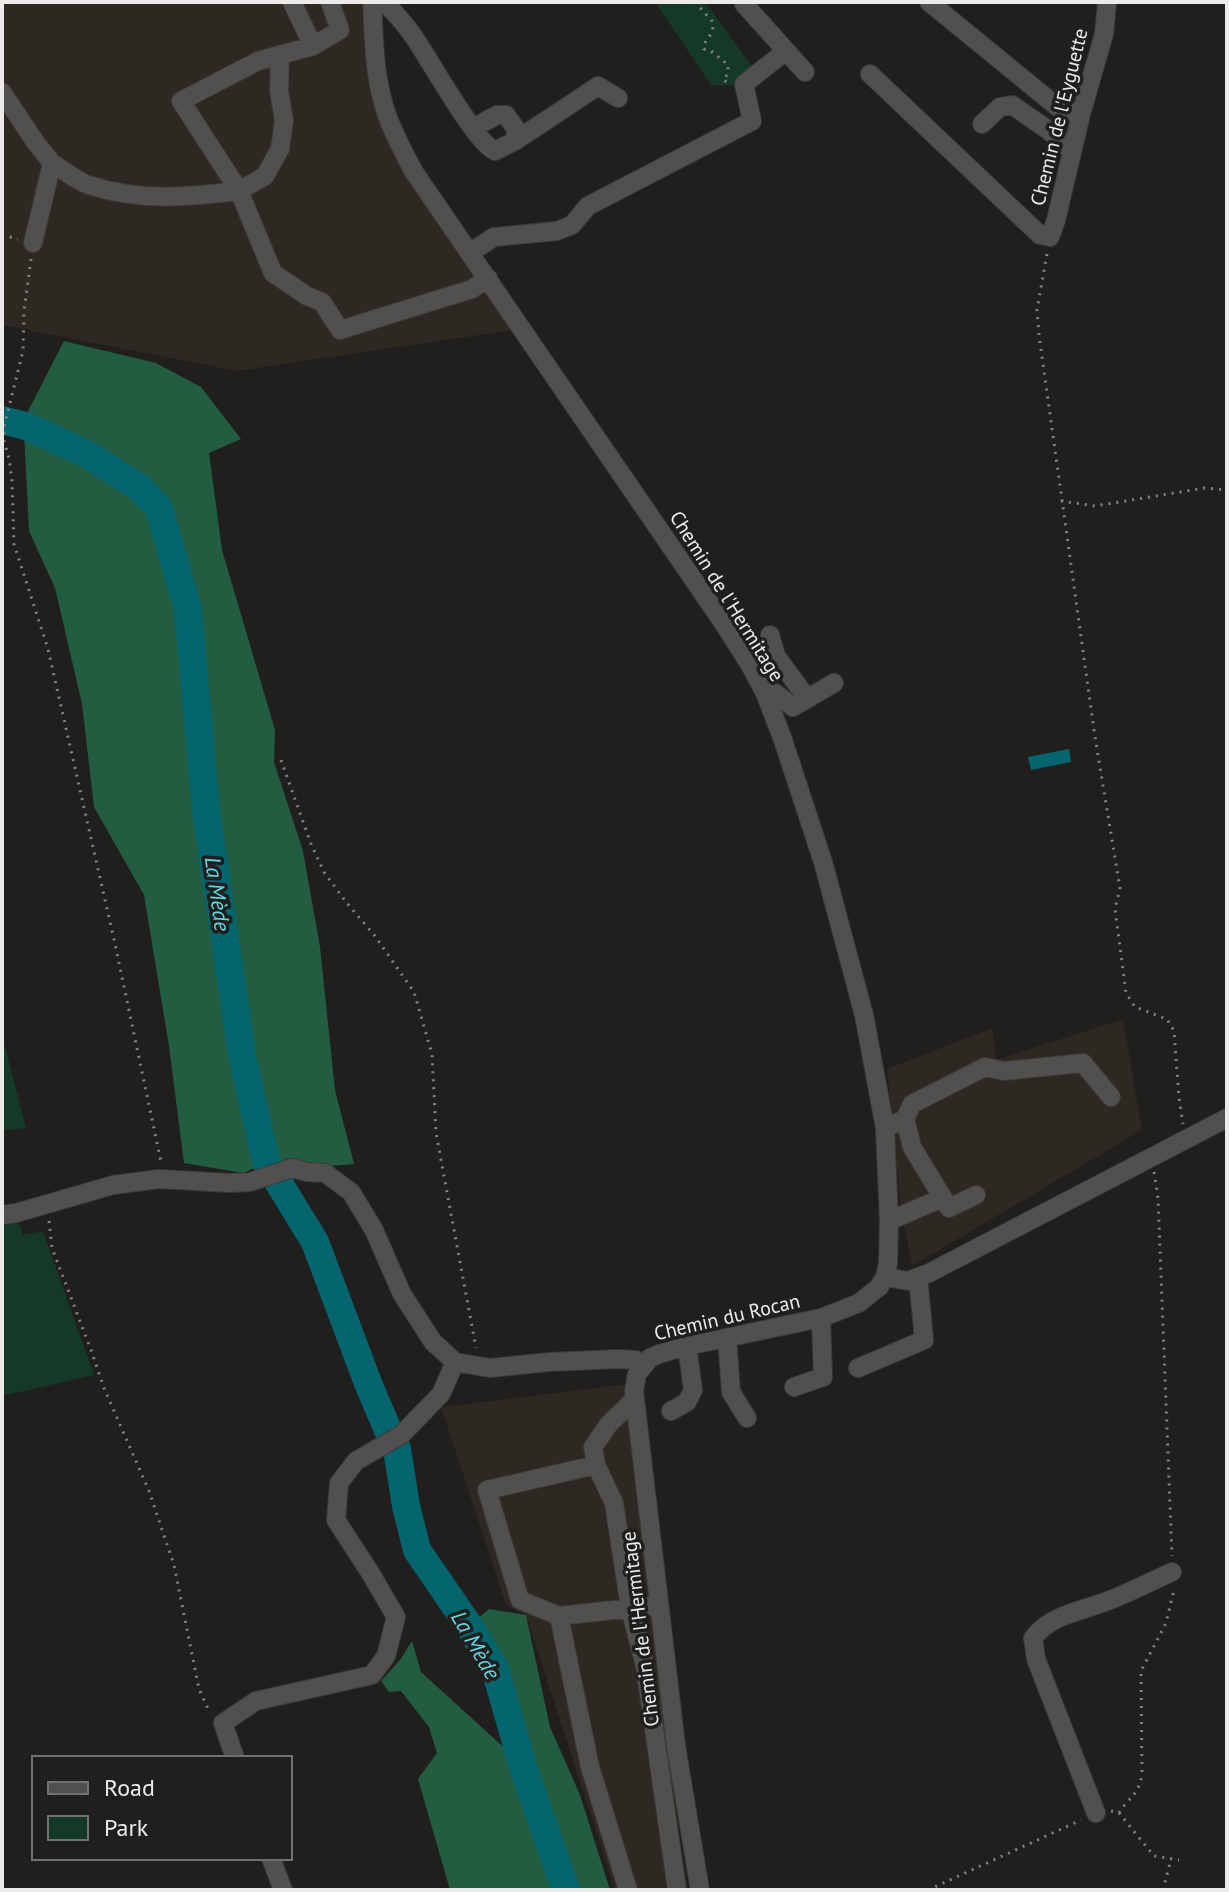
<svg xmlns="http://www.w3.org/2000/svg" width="1229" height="1892" viewBox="0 0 1229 1892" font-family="'PT Sans',sans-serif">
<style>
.built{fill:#2d2821}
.green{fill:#143927}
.forest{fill:#225d41}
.water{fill:#04656e}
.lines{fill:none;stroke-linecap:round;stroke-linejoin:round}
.river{stroke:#04656e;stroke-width:28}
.minor-casing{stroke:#3c3b39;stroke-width:20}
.path{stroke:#858482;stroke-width:3;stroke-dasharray:2 6;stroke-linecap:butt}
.minor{stroke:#52504e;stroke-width:18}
.labels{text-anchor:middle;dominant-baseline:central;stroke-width:7;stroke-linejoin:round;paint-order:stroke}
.street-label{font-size:20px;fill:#ecebe9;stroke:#201f1d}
.water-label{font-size:22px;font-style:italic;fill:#62d9e7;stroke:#201f1d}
</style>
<rect width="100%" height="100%" fill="#201f1d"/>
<path class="built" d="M2,2h362l19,125 13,30 117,173 -276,41 -235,-46z
M1123,1019l19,111 -230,136 -11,-57 -14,-140 105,-41 4,32z
M626,1384l25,238 31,234 6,34h-73l-89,-275 -20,-10 -65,-198z"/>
<path class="green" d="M655,2h50l48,66 -19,17h-23z
M2,1035l24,93 -24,3z
M17,1218l6,17 20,-4 51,144 -92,21v-175z"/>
<path class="forest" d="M64,341l92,22 45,24 40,52 -32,14 13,97 53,180 -1,32 29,89 17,96 15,143 19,74 -24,2 -43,-7 -11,5 -6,-11 -25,-108 -34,-240 -17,-201 -30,-101 -25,-26 -55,-34 -59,-26z
M24,432l62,26 47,33 20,19 29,99 18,208 36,243 23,106 -16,7 -59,-10 -15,-117 -25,-151 -50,-88 -12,-103 -27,-116 -26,-57z
M489,1609l37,6 24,112 30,68 30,95h-160l-32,-111 19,-26 -8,-26 -28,-36 -12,1 -8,-11 19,-21 12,-19 9,31 101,92 -27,-95 -26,-43z"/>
<path class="water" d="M1069,749l2,13 -40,8 -3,-13z"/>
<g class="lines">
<path class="river" d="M2,420l24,6 59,27 54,34 20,21 29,101 18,202 36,244 24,107 49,80 53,141 22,52
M397,1449l9,57 11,44 52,76 26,43 29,101 42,120"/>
<g class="minor-casing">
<path id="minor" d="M292,2l21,44 27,-16 -10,-28
M372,2c2,37 2,77 15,113 7,20 17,38 27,57l310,452 26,41 15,28 18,47 40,122 41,153 21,113 4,93 -1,42 -3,14 -6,10 -20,16 -38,15 -134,28 -28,8 -9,4 -13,16 -3,17 42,355 24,144
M384,2c12,12 23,24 32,38 15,22 59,102 79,111l20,-10 1,-12 -10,-14h-9l-24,13
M929,2l131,107 21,5
M744,4l61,68
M280,55l-1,36 5,30 -4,28 -15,27 -26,15 34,82 34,23 15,6 18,28 132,-41 16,-11
M870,74l170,161 10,2 6,-17 25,-106 23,-80 3,-32
M2,92l34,51 16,20 -19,80
M982,124l18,-17 12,-2 36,25 24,22
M515,141l83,-55 20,12
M52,163c12,7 24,18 37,22 52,17 97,12 150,6l-58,-90 77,-40 55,-15
M471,252l23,-15 63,-6 15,-6 16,-19 164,-85 -8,-37 42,-33
M770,635l6,21 31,42
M765,693h10l18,14 41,-24
M905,1119l7,28 37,61 27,-13
M885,1128l20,-9 7,-15 73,-37 19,4 79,-8 28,34
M2,1215l14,-2 97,-28 46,-6 71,4 20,-1 42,-14 15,4 18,1 26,19 23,38 28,64 31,48 22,20 35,6 59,-6 69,-3 17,1 9,4
M889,1221l53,-23
M885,1277l23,4 21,-8 298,-155
M727,1338l4,54 16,26
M858,1368l66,-28 -6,-63
M794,1387l29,-10 -2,-59
M635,1399l-26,25 -16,23 3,18 18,38 16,105 15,58 32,224
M671,1411l16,-9 6,-12 -6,-44
M596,1465l-109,25 33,110 39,16 31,151 38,123
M559,1616l100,-11
M235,1758l-12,-35 33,-22 116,-26 14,-19 10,-39 -25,-43 -35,-54 3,-37 17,-22 45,-26 40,-41 14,-32
M1096,1813l-60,-154 -3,-21c18,-24 50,-27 77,-38 21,-8 42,-19 62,-28
M271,1858l12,32"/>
</g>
<path class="path" d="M695,2l17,19 1,10 -9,13v5l7,2 17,14v9l-5,5 4,4
M2,235l16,4
M1047,254l-10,56 2,25 56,402 25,151 -5,21 11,84 9,14 32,12 7,12 5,67 4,26
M31,259l-7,52 -1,40 -19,76v14l5,17 3,23 2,63 34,105 67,295 46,218
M1061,501l34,5 110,-18 22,2
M281,760l30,84 13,28 22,30 29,34 39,56 18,62 4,79 40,215
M1154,1172l4,26 14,358
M49,1221l3,27 39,102 13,38 45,103 25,74 25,124 11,24
M1111,1811l8,2 35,43 25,4
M1119,1813c11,-18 18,-15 23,-38l-1,-104 25,-48 7,-29v-6
M928,1890l153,-70
M1163,1890l8,-31"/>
<use href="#minor" class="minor"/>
</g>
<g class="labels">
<g class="street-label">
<text transform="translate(1059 117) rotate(-76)">Chemin de l'Eyguette</text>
<text transform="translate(727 596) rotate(58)">Chemin de l'Hermitage</text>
<text transform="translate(727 1317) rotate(-13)">Chemin du Rocan</text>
<text transform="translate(640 1629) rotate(-97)">Chemin de l'Hermitage</text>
</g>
<g class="water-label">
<text transform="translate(218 894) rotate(82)">La Mède</text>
<text transform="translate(476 1645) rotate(60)">La Mède</text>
</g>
</g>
<rect width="1229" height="1892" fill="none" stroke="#ecebe9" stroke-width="8"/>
<rect x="32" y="1756" width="260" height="104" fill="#201f1d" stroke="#72716f" stroke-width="2"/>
<rect x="48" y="1782" width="40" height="12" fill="#52504e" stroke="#72716f" stroke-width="2"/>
<text x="104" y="1796" font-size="24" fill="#ecebe9">Road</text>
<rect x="48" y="1816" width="40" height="24" fill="#143927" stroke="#72716f" stroke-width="2"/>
<text x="104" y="1836" font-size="24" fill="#ecebe9">Park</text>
</svg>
